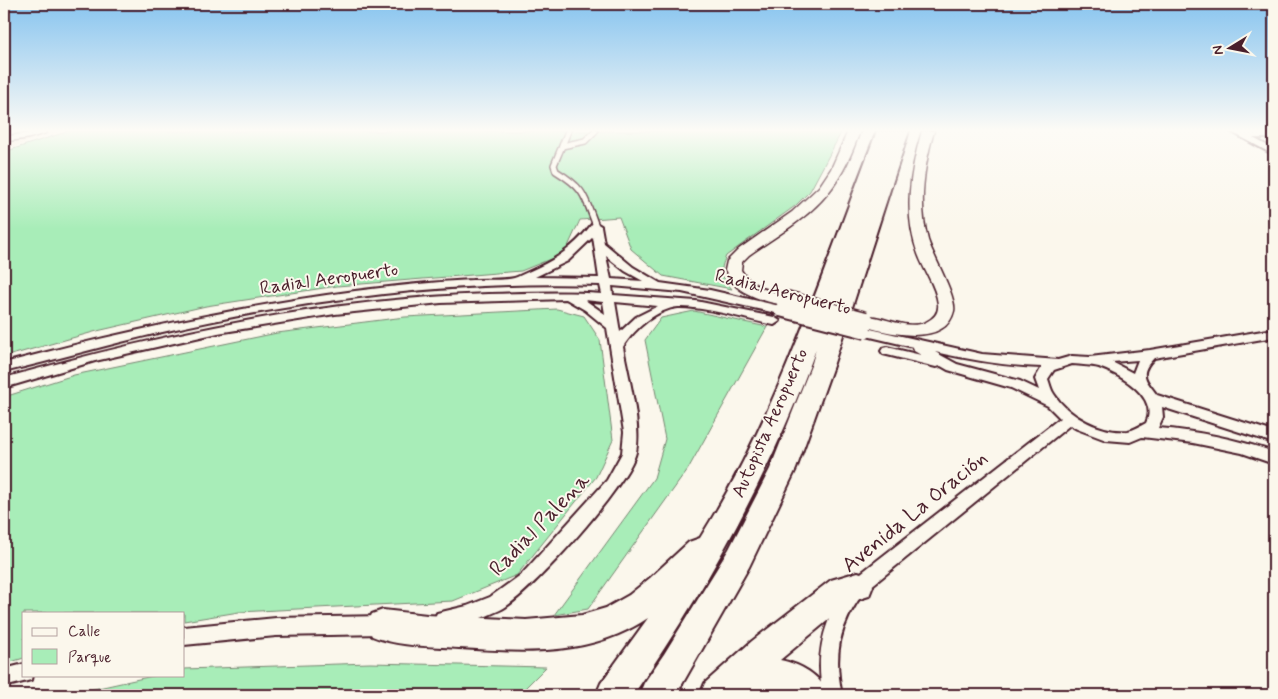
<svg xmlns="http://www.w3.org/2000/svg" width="1278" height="699" viewBox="0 0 1278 699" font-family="Mynerve,sans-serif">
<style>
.built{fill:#f3e1d1}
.green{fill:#a8edb8;stroke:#798672}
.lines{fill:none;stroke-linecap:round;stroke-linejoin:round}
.lane-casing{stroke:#4a1f2b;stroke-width:8}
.street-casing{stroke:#4a1f2b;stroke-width:4}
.secondary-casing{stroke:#4a1f2b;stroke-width:3}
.highway-casing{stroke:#4a1f2b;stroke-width:4}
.lane{stroke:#fbf7ec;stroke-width:5}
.street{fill:#fbf7ec;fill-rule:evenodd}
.secondary{fill:#fbf7ec;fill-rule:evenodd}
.highway{fill:#fbf7ec;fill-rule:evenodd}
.street-bridge-casing{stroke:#4a1f2b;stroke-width:16;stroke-linecap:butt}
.secondary-bridge-casing{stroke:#4a1f2b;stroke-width:21;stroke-linecap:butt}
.street-bridge{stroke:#fbf7ec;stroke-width:12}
.secondary-bridge{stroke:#fbf7ec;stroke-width:18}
.labels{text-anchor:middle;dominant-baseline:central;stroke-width:4;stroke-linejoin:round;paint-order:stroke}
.street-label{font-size:19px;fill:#4a1f2b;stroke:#fbf7ec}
.near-street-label{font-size:22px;fill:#4a1f2b;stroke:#fbf7ec}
</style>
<rect width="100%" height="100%" fill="#fbf7ec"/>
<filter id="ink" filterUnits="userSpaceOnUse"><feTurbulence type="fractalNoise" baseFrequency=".02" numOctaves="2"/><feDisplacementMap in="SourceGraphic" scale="10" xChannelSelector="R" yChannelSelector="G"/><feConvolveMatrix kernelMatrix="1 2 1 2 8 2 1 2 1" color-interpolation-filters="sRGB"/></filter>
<g filter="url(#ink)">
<path class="built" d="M4,131h57l-57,19z"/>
<path class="green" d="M69,131h773l-32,60 -15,15 -69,50c-7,16 -5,20 6,33l-69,-13 -32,-27 -12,-32 -39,3 -15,33 -44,18 -184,15 -131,20 -109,25 -93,26v-205z
M557,309l27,7 16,24 13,100 -17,37 -79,98 -64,26 -214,11 -55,9v-8h-160v45l-20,6v-267l70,-22 203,-42 128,-16z
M694,311l73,16 -79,142 -100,140 -34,6 100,-137 11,-39 -20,-99 16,-22z
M370,663l176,4 -28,28h-451l90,-20h27v-6z"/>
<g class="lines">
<g class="lane-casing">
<path id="lane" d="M568,131l-6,15 23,-5 10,-10
M4,134l3,-3
M4,139l23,-3 17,-5
M562,146l-8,19 2,6c29,18 28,24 40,55"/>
</g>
<g class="street-casing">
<path id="street" d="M1230,131l44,2v5h-21l21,11v6z
M596,223l5,3 3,17 29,24 27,16 50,7 74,17 2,3 -6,4 -98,-22 -70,-6 1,9 83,6 78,16 6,4 -6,4c-25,-5 -71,-19 -96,-18 -21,2 -44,22 -55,40 5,28 19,78 13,105 -7,32 -105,141 -134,157 -14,7 -51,22 -65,16l-3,-6 3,-6 30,-7 23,-9 32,-23 85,-94 15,-27 2,-21 -17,-104 -22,-18 -19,-11 -125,4 -106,11 -117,19 -123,28 -91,27v-10c158,-44 319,-79 484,-84 38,-1 76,-3 114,0l-2,-9c-148,-5 -298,15 -442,48 -52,12 -103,27 -154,39v-9c116,-31 232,-56 351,-72 39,-5 78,-9 117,-11 11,-1 36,1 45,-3 32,-14 53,-24 75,-53zM593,237l6,41 -64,-1 33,-16zM606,256l19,15 18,10 -32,-2zM585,300l18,2 2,12zM615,302l43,4 -22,11 -16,15z
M866,328l116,26 76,6 14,-4 18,1 60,-7 124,-21v8l-120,21c-17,17 -7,23 3,37l117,37v11l-112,-36 1,10 -5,11c40,3 78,11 116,24v12l-32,-11 -49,-10 -51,-6 -12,5 -24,-2 -29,-11 -7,-4 -206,167c-25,33 -31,62 -22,103h-19c-9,-43 2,-80 29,-115l208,-162 -12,-12 -37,-18 -63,-18 -7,-4 -5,1 -53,-13 -2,-3 2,-3 4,-1 34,8 -7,-4 -1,-4 -51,-12 -2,-3zM935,352c36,8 70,14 107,15l-7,12 4,11 -19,-9 -63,-17zM1138,360l-5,13 -21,-11zM1072,364c9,1 19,1 27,3 22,8 60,30 47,56 -6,3 -12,7 -18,8 -27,3 -60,-15 -74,-37 -3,-4 -4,-10 -6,-15l6,-9z
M383,616l6,3 3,6 -3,6 -6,3 -107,2 -92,9v-18l92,-9z
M24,664v11h8l-1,5 -27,7v-18z"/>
</g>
<g class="secondary-casing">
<path id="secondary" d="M848,131h12c-8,22 -17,44 -32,62 -21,26 -52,43 -79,62l-7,7 -1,8c10,18 31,22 50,26l2,4 -2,4c-13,3 -44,-8 -54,-17 -5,-5 -8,-11 -12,-17l2,-9 12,-12 53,-37 27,-25 12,-18z
M922,131h12c-10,35 -16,72 -6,109 5,16 29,57 26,71 -9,38 -70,21 -95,14l-2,-4 2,-4c20,-5 46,15 67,5 8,-4 13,-9 12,-18 -2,-18 -14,-33 -20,-50 -15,-40 -8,-83 4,-123z"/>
</g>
<g class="highway-casing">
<path id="highway" d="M877,131h16l-50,142 50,-142h16l-75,232 -38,106 -47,98 -73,128h-37l5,-12 20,-29 65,-105 41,-80 42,-106 4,-14c-45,123 -108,238 -183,346h-37l5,-12 47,-65c-58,39 -123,34 -189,30 -29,-2 -60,-1 -87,-12l-5,-11 5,-11 11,-4 44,5 99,5 56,-5 24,-7 23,-13 21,-17 39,-36 11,-4c79,-126 123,-269 177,-407z
M858,572l11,4 4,10 -4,10 -19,6 -70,58c20,4 41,15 48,35h-44l-20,-3 -17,3h-47l5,-12 47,-42 79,-61z"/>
</g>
<use href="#lane" class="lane"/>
<use href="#street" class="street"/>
<use href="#secondary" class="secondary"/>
<use href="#highway" class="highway"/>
<g class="street-bridge-casing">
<path id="street-bridge" d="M780,310l86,22"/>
</g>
<g class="secondary-bridge-casing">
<path id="secondary-bridge" d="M785,300l80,21"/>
</g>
<use href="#street-bridge" class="street-bridge"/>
<use href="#secondary-bridge" class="secondary-bridge"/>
</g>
</g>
<linearGradient id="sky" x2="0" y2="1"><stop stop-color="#87c4ef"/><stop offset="0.57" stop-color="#fdfbf6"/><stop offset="1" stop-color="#fdfbf6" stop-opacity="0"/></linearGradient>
<rect width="1278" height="229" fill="url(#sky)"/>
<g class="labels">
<g class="street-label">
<text transform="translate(329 279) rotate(-8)">Radial Aeropuerto</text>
<text transform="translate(783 292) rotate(14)">Radial Aeropuerto</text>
<text transform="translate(770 423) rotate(-66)">Autopista Aeropuerto</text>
</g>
<g class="near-street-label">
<text transform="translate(915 512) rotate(-39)">Avenida La Oración</text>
<text transform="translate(540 525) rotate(-46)">Radial Palena</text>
</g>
</g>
<rect width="1278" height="699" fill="none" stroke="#fbf7ec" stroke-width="20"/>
<rect x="10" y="10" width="1258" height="679" fill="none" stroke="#4a1f2b" stroke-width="2" filter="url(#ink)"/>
<rect x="22" y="612" width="162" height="65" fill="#fbf7ec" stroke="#b4a19f"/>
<rect x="32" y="628" width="25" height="8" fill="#fbf7ec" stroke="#b4a19f"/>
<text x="68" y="636" font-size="15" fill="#4a1f2b">Calle</text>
<rect x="32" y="649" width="25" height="15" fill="#a8edb8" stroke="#b4a19f"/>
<text x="68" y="662" font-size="15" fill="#4a1f2b">Parque</text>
<g transform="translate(1230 48) rotate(260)" stroke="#fbf7ec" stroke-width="4" paint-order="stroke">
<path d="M0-4L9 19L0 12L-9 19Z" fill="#4a1f2b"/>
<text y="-8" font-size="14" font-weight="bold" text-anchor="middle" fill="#4a1f2b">N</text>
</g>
</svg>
